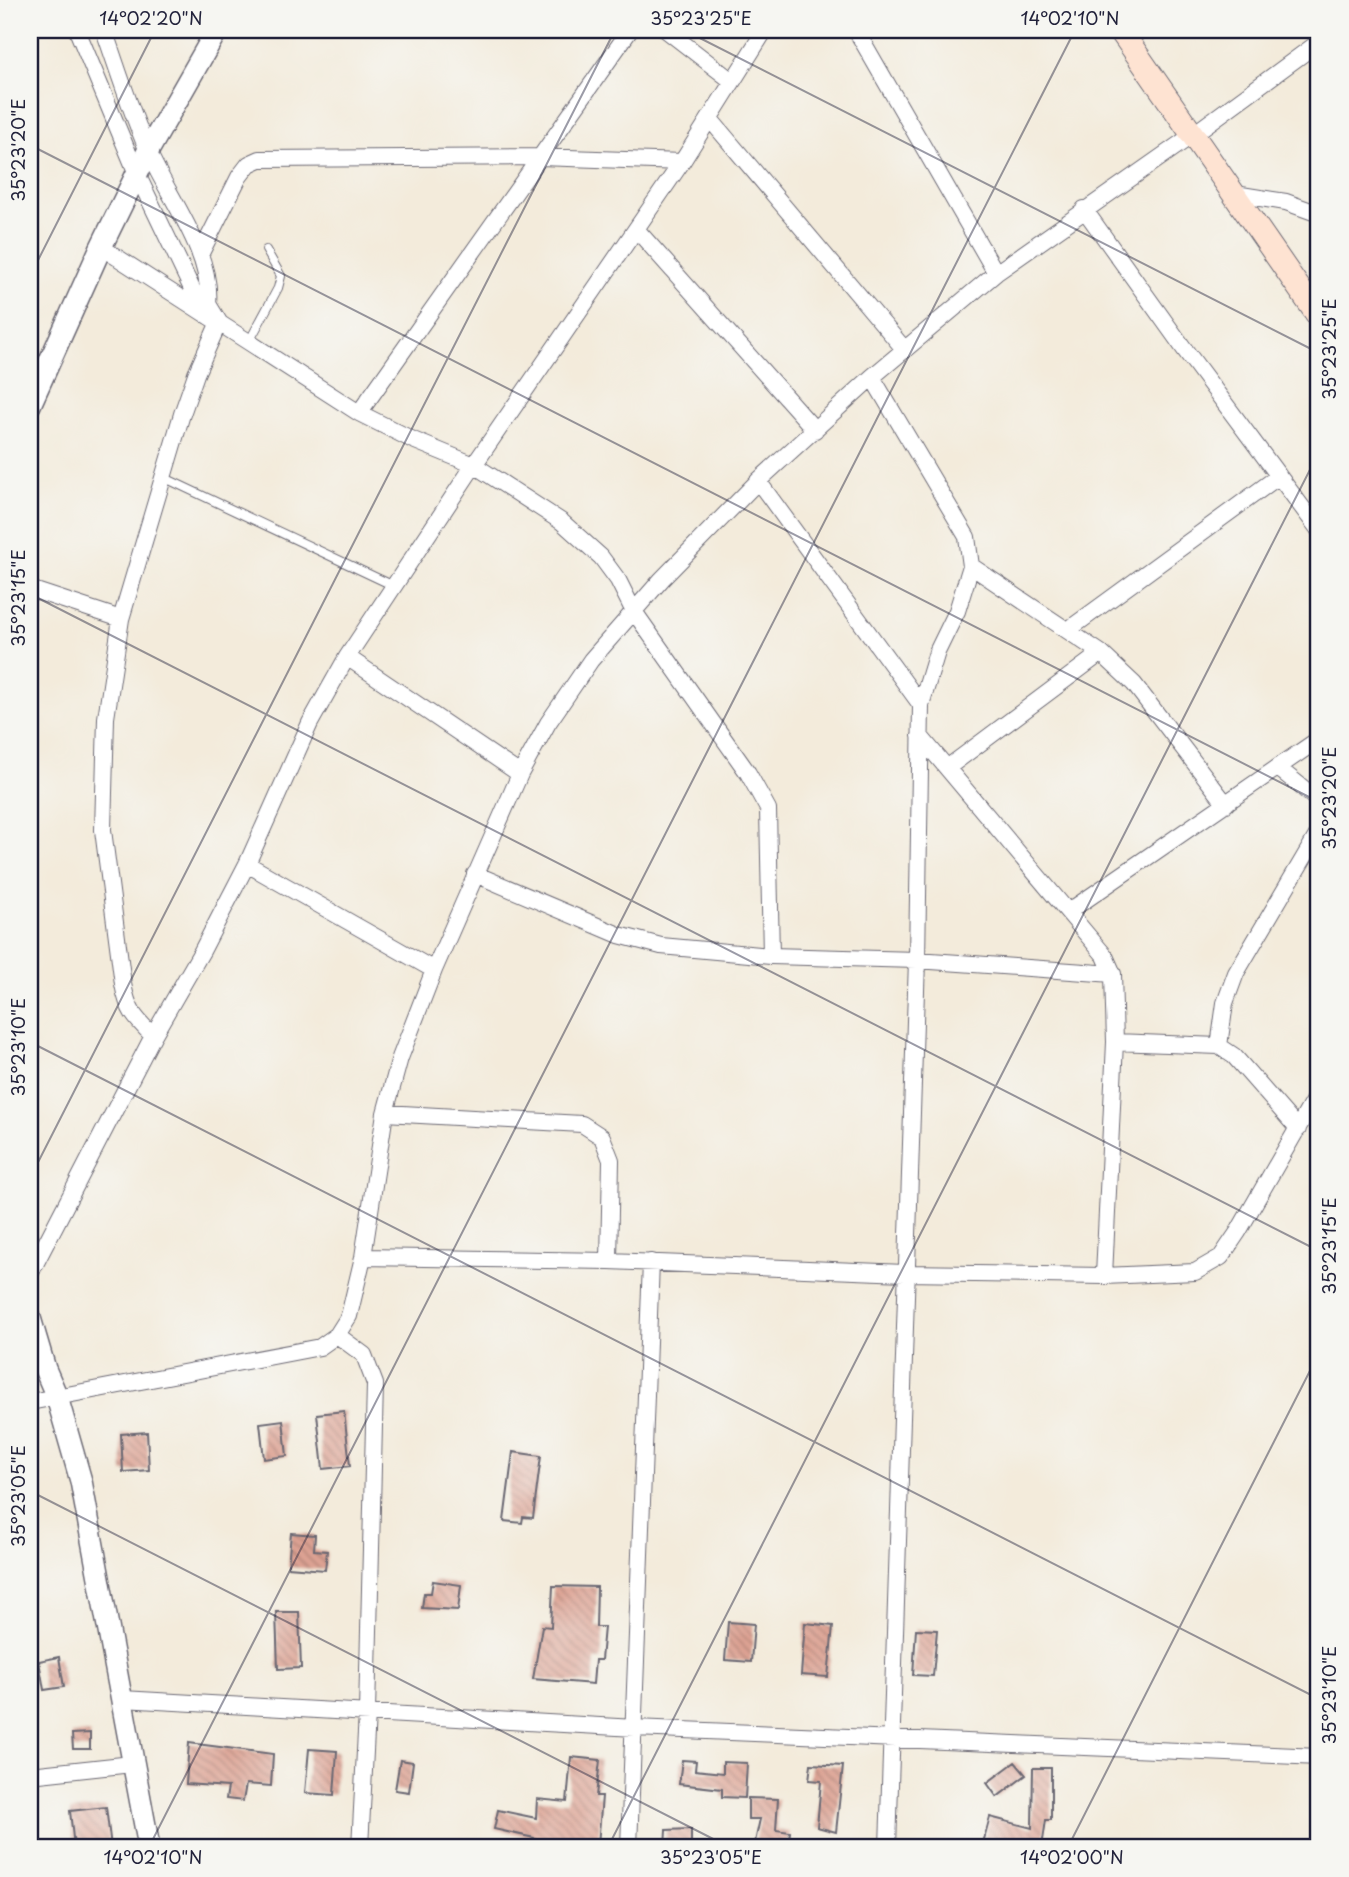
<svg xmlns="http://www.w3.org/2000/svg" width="1349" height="1877" viewBox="0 0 1349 1877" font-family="'Playpen Sans',sans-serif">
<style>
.building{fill:url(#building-back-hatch)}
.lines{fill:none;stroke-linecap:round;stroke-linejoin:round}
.service-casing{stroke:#6b6873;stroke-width:10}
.minor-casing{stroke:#6b6873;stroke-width:18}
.tertiary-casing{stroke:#6b6873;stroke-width:24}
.secondary-casing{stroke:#6b6873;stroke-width:25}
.service{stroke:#fff;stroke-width:8}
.minor{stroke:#fff;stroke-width:16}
.tertiary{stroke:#fff;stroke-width:21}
.secondary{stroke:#fee3d2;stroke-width:23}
.ticks{fill:none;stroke:#22223b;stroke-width:2;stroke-opacity:0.45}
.neatline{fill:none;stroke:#22223b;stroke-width:2.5}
.ticks-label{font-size:18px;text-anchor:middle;fill:#22223b}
</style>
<defs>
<pattern id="building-back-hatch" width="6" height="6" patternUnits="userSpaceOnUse" patternTransform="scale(1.75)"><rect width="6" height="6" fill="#dda293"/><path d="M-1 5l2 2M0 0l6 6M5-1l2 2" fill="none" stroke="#b38479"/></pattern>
</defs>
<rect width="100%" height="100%" fill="#f6f6f2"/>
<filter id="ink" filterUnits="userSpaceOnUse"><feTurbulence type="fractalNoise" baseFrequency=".0143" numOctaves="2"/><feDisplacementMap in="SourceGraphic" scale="14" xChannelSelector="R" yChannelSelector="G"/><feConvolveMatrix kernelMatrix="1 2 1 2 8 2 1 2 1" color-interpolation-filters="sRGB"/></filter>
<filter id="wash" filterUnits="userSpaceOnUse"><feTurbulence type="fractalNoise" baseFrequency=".00686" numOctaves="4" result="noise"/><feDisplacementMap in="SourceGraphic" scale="28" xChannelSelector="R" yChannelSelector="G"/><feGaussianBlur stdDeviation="1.57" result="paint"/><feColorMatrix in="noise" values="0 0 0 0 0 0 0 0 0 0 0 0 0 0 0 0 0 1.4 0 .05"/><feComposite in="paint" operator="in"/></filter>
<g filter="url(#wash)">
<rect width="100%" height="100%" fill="#f3ebdb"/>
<g id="blocks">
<path class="building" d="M344,1411l6,55 -27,3 -6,-55z
M283,1420l4,36 -23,3 -4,-36z
M147,1432l2,38 -26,2 -2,-38z
M513,1452l28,4 -8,62 -10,-1 -1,6 -18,-2z
M291,1533l24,2 -1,15 13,1 -2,19 -37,-3z
M433,1581l28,4 -3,25 -36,-2 2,-15h7z
M553,1586l44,1 -1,40h8l-3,33h-6l-2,24 -60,-5 9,-53 9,1z
M276,1612h23l2,56 -23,1z
M728,1622l26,2 -3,38 -26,-2z
M805,1623l28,3 -5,51 -27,-2z
M916,1629l21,1 -4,46 -20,-1z
M59,1657l5,30 -20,3 -5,-29z
M90,1733v16h-17l-1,-15z
M189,1743l84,11 -2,32 -25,-2 -3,17 -17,-2 2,-12 -42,-3z
M309,1749l28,2 -3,44 -29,-2z
M571,1757l29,3 -4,36h6l-4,49 -31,-3 -9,5h-19l-5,-9 -40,-9 4,-19 38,8 1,-19 30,3z
M400,1760l13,2 -4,30 -14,-2z
M682,1760l14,1 -1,9 28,3v-11l24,1 -2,35 -23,-1v-8l-43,-5z
M1015,1762l11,13 -29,22 -10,-14z
M811,1764l32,2 -7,66 -19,-5 4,-46 -12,-1z
M1033,1768h18v52h-5l-4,27h-60l8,-30 42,11z
M748,1798l30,1 -2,31 14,2 -2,15h-22v-3l-11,-2 5,-23h-12z
M106,1807l5,40h-37l-4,-36z
M691,1829v18h-26l1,-17z"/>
</g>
</g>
<g filter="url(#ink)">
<use href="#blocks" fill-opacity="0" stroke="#6b6873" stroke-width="2"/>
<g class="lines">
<g class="service-casing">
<path id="service" d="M249,342l29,-54 3,-12 -15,-26
M165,478l229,108"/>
</g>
<g class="minor-casing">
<path id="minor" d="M77,30l60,144 57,119 14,11 11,18 -23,52 -14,40 -61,205 -15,99 -3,112 20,154c5,27 11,33 30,52
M104,30c14,40 27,82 44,121 20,46 65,102 60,153
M666,30l66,51
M856,30l140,243
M710,119l195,231
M1235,194l51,8 33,12
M1084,209l101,141 134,180
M636,229l179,201
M101,247l258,166 54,27 61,25 88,57 39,35 17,23 15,30 115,163 20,36 3,147
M200,255l39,-78 10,-13 11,-5 280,-2 142,5
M872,377l95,160 4,29 -14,45 -20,41 -16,53 -4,255 -29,887
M359,413l271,-383
M758,481l163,224
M971,566l130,87 33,31 92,120
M30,589l91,30
M1068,630l211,-154
M347,657l173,117
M920,736l185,220 8,18
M947,768l154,-115
M1278,768l41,33
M247,864l187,106
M475,874l144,61 42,11 110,10 146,4 196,14 2,68 -11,234
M1068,912l251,-173
M1115,1042l104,4 15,10 64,73
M1219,1046l6,-43 11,-30 83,-141
M385,1113l197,11 20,13 9,23 -2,101
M363,1257l246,4 296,12 199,3 91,-4 26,-15 17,-25 81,-141
M30,1274l123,-238 49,-85 45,-87 63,-141 37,-66 127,-192 208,-303 83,-132
M337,1335l27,20 11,29 -8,329 -7,134
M30,1402l290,-55 17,-12 12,-19 14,-59 22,-144 15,-55 34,-88 86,-196 28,-51 43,-63 71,-81 96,-98 114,-104 124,-104 195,-137 128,-94
M122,1699l513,29 684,29
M30,1775l102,-11
M629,1847l22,-585"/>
</g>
<g class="tertiary-casing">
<path id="tertiary" d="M30,405l71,-158 47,-96 69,-121
M30,1318l15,51 12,28 24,84 68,366"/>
</g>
<g class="secondary-casing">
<path id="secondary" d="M1120,30l199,287"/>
</g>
<use href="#service" class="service"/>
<use href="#minor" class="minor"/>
<use href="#tertiary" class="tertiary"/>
<use href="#secondary" class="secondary"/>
</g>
</g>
<path class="ticks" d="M684,30l635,323M30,145l1289,657M30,276l125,-246M30,594l1289,657M30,1042l1289,657M30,1178l585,-1148M30,1491l699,356M149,1847l926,-1817M608,1847l711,-1395M1068,1847l251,-494"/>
<rect width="1349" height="1877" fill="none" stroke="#f6f6f2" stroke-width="77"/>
<rect x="38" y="38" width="1272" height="1801" class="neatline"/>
<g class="ticks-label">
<text x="151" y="25">14°02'20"N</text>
<text x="701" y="25">35°23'25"E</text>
<text x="1070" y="25">14°02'10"N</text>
<text transform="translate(19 150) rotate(-90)" y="6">35°23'20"E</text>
<text transform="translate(1330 349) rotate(-90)" y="6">35°23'25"E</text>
<text transform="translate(19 598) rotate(-90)" y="6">35°23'15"E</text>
<text transform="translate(1330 798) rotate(-90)" y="6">35°23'20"E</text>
<text transform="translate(19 1047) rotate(-90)" y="6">35°23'10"E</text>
<text transform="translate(1330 1246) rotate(-90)" y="6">35°23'15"E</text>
<text transform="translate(19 1496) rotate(-90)" y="6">35°23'05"E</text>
<text transform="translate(1330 1695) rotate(-90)" y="6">35°23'10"E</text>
<text x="153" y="1864">14°02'10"N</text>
<text x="711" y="1864">35°23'05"E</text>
<text x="1072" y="1864">14°02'00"N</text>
</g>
</svg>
